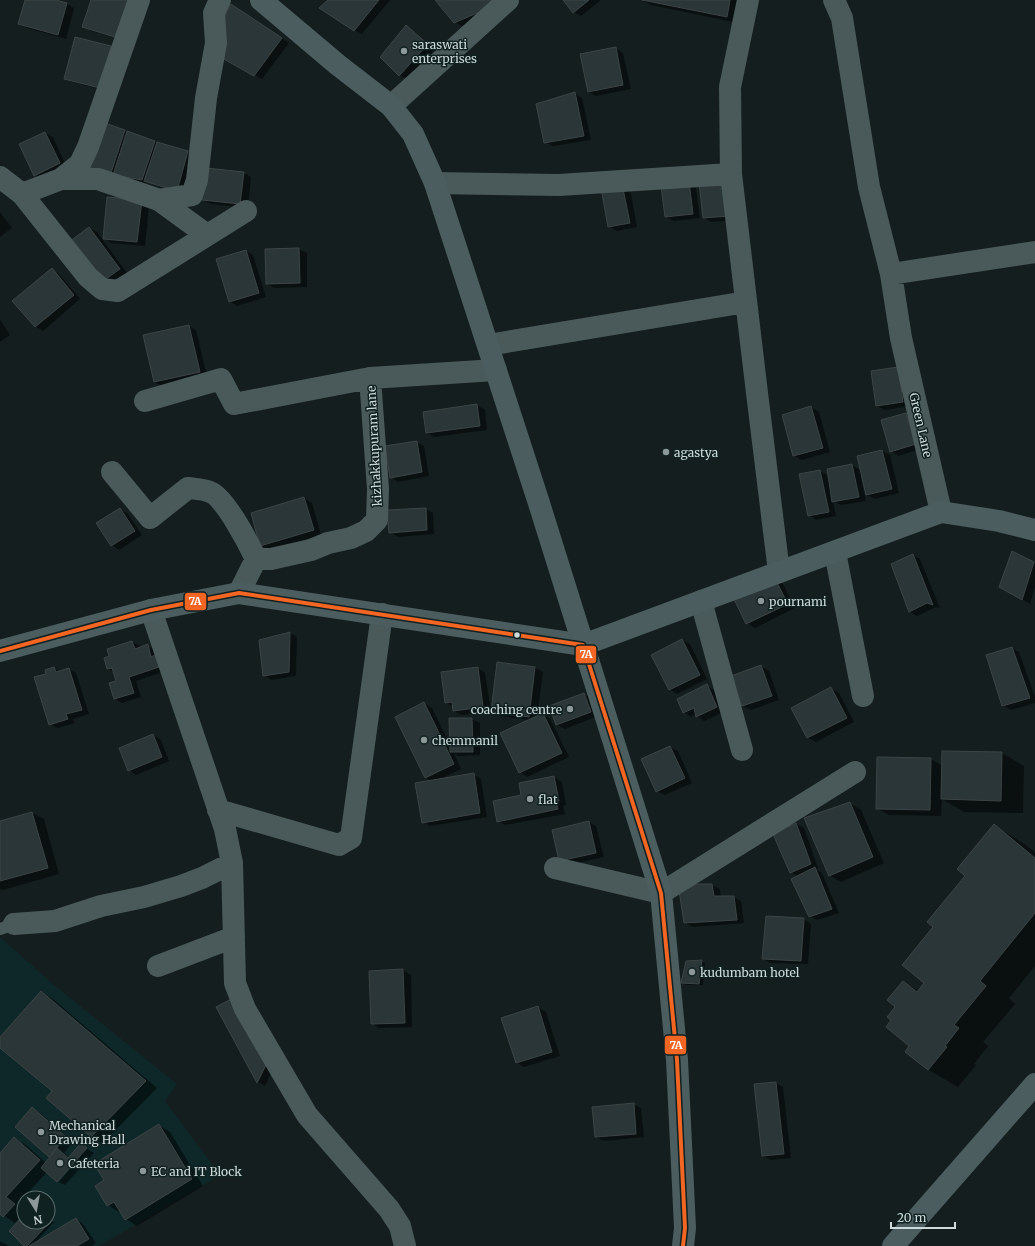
<svg xmlns="http://www.w3.org/2000/svg" width="1035" height="1246" viewBox="0 0 1035 1246" font-family="Merriweather,serif">
<style>
.built{fill:#0e2729;fill-rule:evenodd}
.shadow{fill:#0007}
.building{fill:#2a3637;stroke:#3d4445}
.lines{fill:none;stroke-linecap:round;stroke-linejoin:round}
.lane{stroke:#4a5a5b;stroke-width:12}
.street{stroke:#4a5a5b;stroke-width:22}
.secondary{stroke:#4b5d5f;stroke-width:22}
.bus-1-casing{stroke:#102122;stroke-width:7}
.bus-1{stroke:#f26522;stroke-width:4}
.poi-dot{fill:#8d9898;stroke:#102122;stroke-width:1.5}
.bus-dot{fill:#ced9da;stroke:#102122;stroke-width:1.5}
.labels{text-anchor:middle;dominant-baseline:central;stroke-width:3;stroke-linejoin:round;paint-order:stroke}
.poi-label{font-size:12px;fill:#ced9da;stroke:#102122;text-anchor:start}
.street-label{font-size:12px;fill:#ced9da;stroke:#102122}
.line-badge{stroke:#102122;stroke-width:1.5}
.badge-label{font-size:11px;text-anchor:middle;font-weight:bold;fill:#fff}
</style>
<rect width="100%" height="100%" fill="#141e1e"/>
<path class="built" d="M0,937l54,48 123,99 -12,17 55,74 -121,71h-99zM24,1198h24v24h-24z"/>
<path class="shadow" d="M26,0h26l15,4 7,4 -8,31 -39,-11 -8,-4z
M92,0l34,41 -35,-10 -7,-4z
M330,0h60l-28,34 -8,-4z
M437,0h59l-33,27 -8,-5z
M564,0h37l-20,16 -7,-4z
M642,0h100l-4,23 -87,-18z
M239,10l50,33 -27,36 -39,-22z
M406,26l8,5 21,18 -28,30 -8,-4z
M111,47l7,4 -10,40 -36,-9 -7,-4z
M616,48l7,5 8,36 -35,7 -8,-4z
M575,94l7,4 9,42 -38,6 -8,-4z
M99,123l26,8 33,12 30,9 7,5 -10,37 -35,-11 -29,-4 -30,-9 -8,-5z
M45,133l8,4 14,31 -25,12 -7,-5z
M244,173l7,4 -3,31 -37,-4 -8,-4z
M689,183l7,5 4,30 -26,3 -8,-4z
M700,183l36,37 -25,2 -8,-5z
M602,189h28l7,38 -20,4 -8,-5z
M108,198l41,7 -4,41 -34,-3 -7,-5z
M0,212l12,16 -12,9z
M89,228l8,4 30,41 -19,14z
M299,249l8,4v34l-32,1 -8,-4z
M246,251l7,4 13,42 -29,9 -7,-5z
M52,269l7,5 21,25 -37,32 -8,-5z
M0,320l10,15 -10,7z
M189,326l7,4 11,46 -45,10 -8,-4z
M897,368l13,38 -25,4 -8,-4z
M477,405l8,5 2,20 -52,7 -8,-4 -3,-20z
M811,407l8,5 11,40 -28,8 -8,-4z
M906,414l8,4 9,30 -24,8 -8,-5 -9,-30z
M416,442l8,4 5,30 -31,6 -7,-5z
M882,451l8,4 9,38 -24,6 -8,-4 -4,-18 -2,1 5,23 -25,4 -8,-4 3,15 -20,4 -7,-5 11,-44 9,5 23,-11 10,6 -4,-15z
M304,498l8,5 9,32 -52,15 -8,-4z
M120,509l8,5 14,21 -23,15 -7,-5z
M425,509l8,4 1,21 -36,3 -8,-5z
M1013,552l22,12v23l-5,17 -30,-18z
M913,555l7,4 20,49 -4,-1 -19,9 -7,-4 -18,-48z
M775,580l8,4 12,24 -40,20 -8,-5z
M290,633l7,4 -1,39 -25,4 -7,-5 -4,-34z
M682,640l8,4 17,35 -30,15 -8,-5z
M132,642l8,4v2l7,-3 8,5 11,21 -30,10 5,16 -19,6 -7,-4 3,-18 -3,-8 -7,-4 -3,-11 5,-1z
M1012,648l7,4 16,45v6l-24,7 -8,-5z
M498,663l37,5 8,4 -6,45 6,-3 7,5 19,38 -42,20 -7,-5 10,-52 -30,-4 -8,-4z
M761,666l8,5 10,29 -28,10 -8,-4 -10,-29z
M54,668l6,3 9,-2 7,4 13,41 -16,5 2,4 -17,5 -8,-4 -3,-50z
M478,668l7,5 6,38 -29,4 -8,-4v-4l-8,-4z
M707,686l7,4 10,22 -20,9 -7,-5 -1,-2 -5,3 -7,-5z
M831,688l8,5 15,29 -38,20 -8,-4 -16,-29z
M584,694l7,4 7,18 -33,13 -8,-4z
M424,703l8,5 19,39 21,-28 8,4v32l-22,1 -4,-3 7,16 -23,11 35,-6 8,5 6,38 -57,9 -7,-4 9,-41 -7,-3z
M153,735l8,5 8,21 -33,14 -7,-5z
M670,747l8,4 14,32 -27,12 -8,-4z
M1002,753l22,13 -1,47 -59,-1 -22,-13 -1,17 -52,-1 -12,-7 54,-49 12,7z
M554,777l8,5 4,23 -3,1 2,8 -60,11 -7,-4 24,-26z
M850,803l11,7 23,53 -43,19 -12,-7z
M32,813l12,6 15,55 -56,16 -3,-1v-67z
M589,822l7,4 8,31 -36,8 -8,-4z
M796,824l8,4 14,40 -2,1 6,4 17,40 -22,7 -7,-4 -11,-39 -8,-5 -17,-38z
M994,826l29,17 12,9v114l-26,32 6,6 -32,38 5,4 -14,18 2,1 -18,22 -29,-17 -23,-19 5,-5 -19,-26 11,-38 16,9 7,-8 9,-56 32,-52z
M712,885l8,4 1,8h13l7,4 3,22 -51,4 -8,-4z
M804,919l7,5 -3,40 -38,-1 -7,-4z
M702,962l3,1 -2,22h-17l-4,-2z
M403,970l8,5 1,52 -33,1 -7,-5 -2,-52z
M42,992l11,7 104,89 -54,55 -12,-7 -37,-45 -54,-45v-7z
M217,1007l56,62 -8,17 -7,-4z
M538,1007l8,5 14,44 -36,11 -7,-4z
M776,1083l7,4 8,71 -20,2 -8,-4z
M633,1104l8,4 3,29 -40,4 -8,-4z
M33,1108l7,5 33,29 -9,11 6,5 11,-13 13,8 -29,32 -6,-3 18,-21h-3l-27,11 -30,33 7,5v3l-9,10 -15,-10v-59l14,-16 12,7 20,18 5,-6 -1,-1z
M159,1125l11,7 33,54 -66,40 -11,-7 -5,-8 -2,1 -11,-7 -3,-24z
M24,1217v5h24v-5l6,5 -18,20 40,-23 7,5 13,19 -4,3h-66l-16,-15z
M0,1241l7,4 2,1h-9z"/>
<path class="building" d="M25,0h31l11,3 -9,32 -40,-11z
M91,0h38l-11,38 -36,-11z
M328,0h51l-25,31 -35,-23z
M435,0h59l4,4 -44,19z
M563,0h26l-16,13z
M642,0h88l-3,17z
M231,4l51,34 -28,38 -32,-18 -3,-32z
M406,25l22,19 -29,32 -19,-19z
M75,37l36,9 -11,42 -36,-9z
M616,47l7,38 -35,7 -8,-38z
M575,92l9,44 -40,7 -8,-39z
M99,121l26,9 -14,43 -29,-7z
M127,131l28,10 -13,39 -29,-5z
M45,132l15,31 -26,13 -15,-32z
M157,142l31,9 -11,40 -33,-10z
M206,168l38,4 -4,32 -38,-4z
M725,180l4,36 -26,2 -4,-36z
M689,182l4,32 -28,3 -4,-31z
M622,184l8,39 -22,4 -7,-39z
M107,197l35,3 -5,42 -34,-3z
M89,227l31,42 -20,14 -31,-41z
M299,248l1,35 -34,1 -1,-35z
M246,250l13,43 -30,9 -13,-43z
M52,268l22,27 -39,32 -23,-26z
M189,325l11,47 -46,10 -11,-47z
M898,367l5,35 -27,4 -5,-35z
M477,404l3,22 -54,7 -3,-21z
M811,406l12,42 -30,8 -11,-41z
M906,413l10,31 -26,8 -9,-32z
M417,441l5,31 -32,6 -5,-32z
M882,450l10,39 -26,6 -9,-39z
M852,464l7,33 -27,5 -5,-33z
M820,470l9,42 -21,4 -9,-42z
M304,497l10,33 -54,16 -9,-33z
M120,508l15,23 -24,15 -15,-23z
M426,508l1,22 -38,3 -2,-23z
M1012,551l22,11 -12,38 -23,-13z
M913,554l20,51 -6,-2 -18,9 -18,-48z
M775,579l13,25 -42,20 -12,-25z
M290,632l-1,40 -26,4 -4,-36z
M682,639l18,36 -31,15 -18,-35z
M132,641l3,8 13,-5 3,13 4,-2 4,12 -30,10 5,16 -20,6 -5,-16 7,-2 -4,-13 -5,1 -3,-11 5,-2 -2,-7z
M1012,647l18,51 -28,8 -16,-51z
M497,662l38,5 -6,50 -38,-5z
M761,665l11,31 -30,10 -11,-30z
M54,667l2,5 13,-4 13,42 -16,4 2,5 -19,6 -15,-48 12,-3 -1,-4z
M478,667l5,40 -30,4 -1,-9 -7,1 -4,-31z
M707,684l10,23 -21,10 -2,-9 -11,5 -6,-14z
M831,687l16,31 -40,20 -16,-30z
M584,693l7,19 -35,13 -7,-19z
M424,702l30,62 -29,14 -30,-61z
M543,713l19,40 -43,20 -19,-40z
M449,718h23l1,34h-23z
M153,734l9,23 -34,14 -9,-23z
M670,746l15,32 -29,14 -15,-33z
M942,751l60,1 -1,49 -60,-2z
M877,757l54,1 -1,52 -54,-1z
M474,773l6,40 -58,10 -7,-40z
M554,776l5,25 -3,1 2,7 -61,13 -4,-21 28,-6 -2,-12z
M850,802l23,55 -44,19 -25,-58z
M32,812l16,56 -48,13v-60z
M589,821l7,32 -37,8 -7,-31z
M796,823l15,41 -21,9 -17,-39z
M994,824l41,34v55l-55,68 6,5 -32,39 5,3 -14,18 2,1 -19,23 -23,-18 4,-6 -23,-19 5,-7 -4,-3 8,-10 -8,-7 16,-19 14,11 7,-9 -22,-18 31,-38 -6,-5 38,-46 -8,-7z
M815,867l17,42 -23,8 -18,-38z
M678,884h34l2,12h20l3,24 -53,3z
M766,916l38,2 -3,43 -39,-2z
M702,960l-3,24 -18,-1 5,-22z
M403,969l2,54 -34,1 -2,-53z
M41,991l105,90 -55,56 -45,-39 6,-7 -52,-43v-11z
M235,997l31,68 -9,18 -41,-76z
M538,1006l14,46 -36,11 -15,-45z
M776,1082l8,72 -22,2 -8,-72z
M634,1103l2,31 -41,3 -3,-30z
M32,1107l34,30 -17,20 -34,-30z
M159,1124l33,55 -67,41 -11,-18 -7,4 -12,-20 9,-6 -10,-16z
M14,1137l26,23 -34,37 9,7 -12,13 -3,-3v-61z
M81,1143l6,5 -30,34 -16,-14 16,-20 11,10z
M24,1215v7h24v-5l4,3 -25,26h-3l-15,-15z
M76,1218l13,21 -12,7h-48z"/>
<g class="lines">
<path class="lane" d="M0,929l14,-5"/>
<path class="street" d="M748,0l-18,87 1,87 26,219 22,179
M834,0l8,18 27,169 22,87 10,64 40,174
M391,106l117,-106
M0,177l22,17 66,83 14,12 16,2 128,-80
M61,179h37l61,21 33,-5 5,-15 9,-82 10,-55 -2,-30 6,-13
M435,183l124,2 172,-11
M22,194l39,-15 19,-15 8,-17 51,-147
M159,200l48,35
M891,274l144,-22
M488,345l258,-43
M370,378l126,-8
M145,401l76,-22 13,25 136,-26 8,111 -1,31 -11,11 -15,7 -23,5 -17,7 -40,9h-15l-17,34
M112,472l38,46 38,-30c7,1 15,1 22,4 14,4 39,52 46,67
M835,552l28,144
M701,601l41,149
M218,810l121,35 12,-7 31,-224
M232,863l3,120 10,26 62,106 82,94 11,17 5,20
M555,868l106,25 194,-121
M14,924l41,-3 46,-15 43,-9 37,-11 21,-8 30,-15 -7,-34 -74,-219
M158,966l76,-29"/>
<path class="secondary" d="M261,0l77,65 53,41 22,28 22,49 103,317 123,393 16,167 8,168 -2,18
M0,651l151,-41 88,-17 344,52 358,-133 58,9 36,9
M893,1246l142,-162"/>
<g class="bus-1-casing">
<path id="bus-1" d="M0,651l151,-41 88,-17 344,52 78,248 16,167 8,168 -2,18"/>
</g>
<use href="#bus-1" class="bus-1"/>
</g>
<g class="poi-dot">
<circle cx="404" cy="51" r="4"/>
<circle cx="666" cy="452" r="4"/>
<circle cx="761" cy="601" r="4"/>
<circle cx="570" cy="709" r="4"/>
<circle cx="424" cy="740" r="4"/>
<circle cx="530" cy="799" r="4"/>
<circle cx="692" cy="972" r="4"/>
<circle cx="41" cy="1132" r="4"/>
<circle cx="60" cy="1163" r="4"/>
<circle cx="143" cy="1171" r="4"/>
</g>
<circle class="bus-dot" cx="517" cy="635" r="3.5"/>
<g class="labels">
<g class="poi-label">
<text x="412" y="44">saraswati<tspan x="412" dy="14">enterprises</tspan></text>
<text x="674" y="452">agastya</text>
<text x="769" y="601">pournami</text>
<text x="562" y="709" text-anchor="end">coaching centre</text>
<text x="432" y="740">chemmanil</text>
<text x="538" y="799">flat</text>
<text x="700" y="972">kudumbam hotel</text>
<text x="49" y="1125">Mechanical<tspan x="49" dy="14">Drawing Hall</tspan></text>
<text x="68" y="1163">Cafeteria</text>
<text x="151" y="1171">EC and IT Block</text>
</g>
<g class="street-label">
<text transform="translate(921 425) rotate(77)">Green Lane</text>
<text transform="translate(374 446) rotate(-93)">kizhakkupuram lane</text>
</g>
</g>
<g class="line-badge">
<rect x="184" y="592" width="23" height="19" rx="4" fill="#f26522"/>
<rect x="575" y="645" width="22" height="19" rx="4" fill="#f26522"/>
<rect x="664" y="1035" width="23" height="20" rx="4" fill="#f26522"/>
</g>
<g class="badge-label">
<text x="195" y="605">7A</text>
<text x="586" y="658">7A</text>
<text x="676" y="1049">7A</text>
</g>
<g transform="translate(36 1210) rotate(169)"><circle r="19" fill="#102122" stroke="#5c6b6c"/>
<path d="M0-3L7 15L0 10L-7 15Z" fill="#8d9898"/>
<text y="-6" font-size="11" font-weight="bold" text-anchor="middle" fill="#ced9da">N</text>
</g>
<path d="M891 1222v6h64v-6" fill="none" stroke="#ced9da" stroke-width="2"/>
<text x="897" y="1222" font-size="12" fill="#ced9da" stroke="#102122" stroke-width="3" paint-order="stroke">20 m</text>
</svg>
